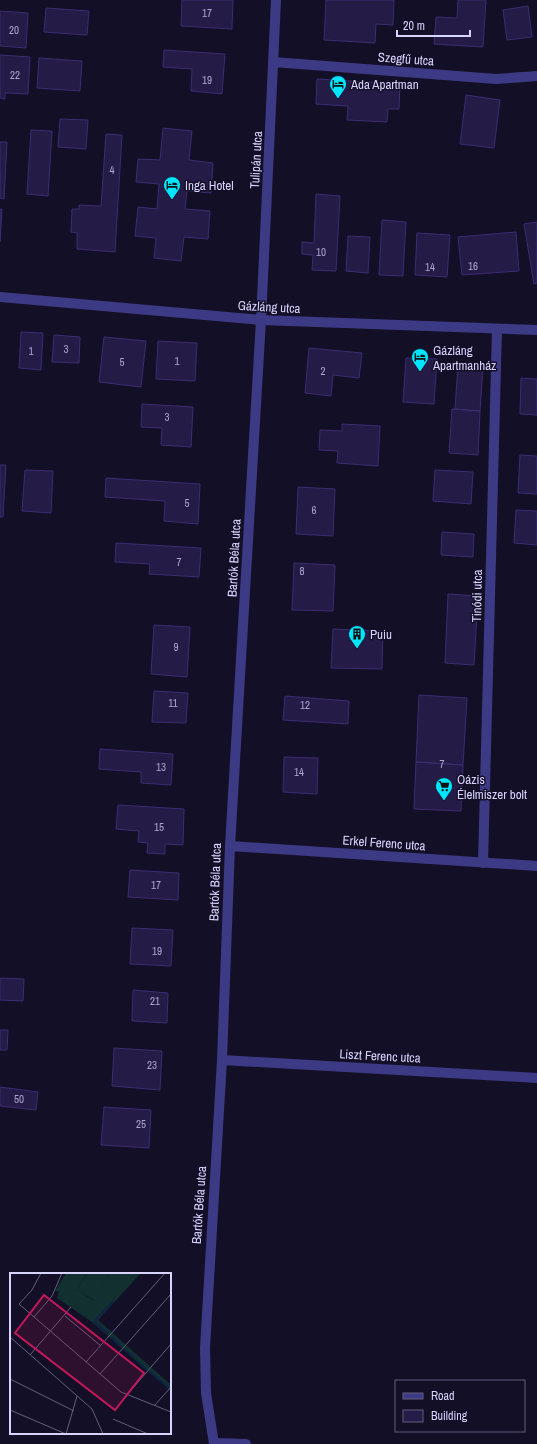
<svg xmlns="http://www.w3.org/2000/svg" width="537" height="1444" viewBox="0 0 537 1444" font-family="'Archivo Narrow',sans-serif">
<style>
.building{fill:#241b47;stroke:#3b2d73}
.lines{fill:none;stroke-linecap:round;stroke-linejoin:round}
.service{stroke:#3d3a85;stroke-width:10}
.minor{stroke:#3d3a85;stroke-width:10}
.labels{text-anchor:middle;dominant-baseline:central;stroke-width:3;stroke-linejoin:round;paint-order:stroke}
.number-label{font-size:11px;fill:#aca6d1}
.street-label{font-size:13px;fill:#d9d4ff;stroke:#130f26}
.poi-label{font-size:13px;fill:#d9d4ff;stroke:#130f26;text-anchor:start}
.inset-river{fill:none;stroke:#0c2248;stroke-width:2}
.inset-road{fill:none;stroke:#625e7d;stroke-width:1}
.view{fill:#c2185b;fill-opacity:0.15;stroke:#c2185b;stroke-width:2}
.inset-edge{fill:none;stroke:#d9d4ff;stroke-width:2}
</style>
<rect width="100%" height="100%" fill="#130f26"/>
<path class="building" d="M182,0h51l-1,29 -51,-3z
M326,0h68l-1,25 -17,-1 -1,19 -51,-3z
M458,0h28l-3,47 -49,-3 2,-27 21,1z
M528,6l4,31 -25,3 -4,-30z
M46,8l43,3 -2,24 -43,-3z
M0,11l28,2 -2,35 -26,-2z
M164,50l61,4 -3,40 -31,-3 1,-22 -29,-2z
M0,55l30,2 -2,37 -23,-1v6l-5,-1z
M39,58l43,3 -2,30 -43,-3z
M317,79l83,5 -1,25h-11l-1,13 -40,-2 1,-14 -32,-2z
M466,95l34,5 -6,48 -34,-4z
M60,119l28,1 -2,29 -28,-2z
M163,128l29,3 -3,29 24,3 -2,30 -24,-2 -2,18 25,2 -2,28 -24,-2 -3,24 -27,-3 2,-20 -21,-2 3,-29 19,2 2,-25 -23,-2 2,-23 22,1z
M31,130l21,1 -4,65 -21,-2z
M106,134l16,1 -7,117 -38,-3v-16l-6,-1 1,-23h7v-4l22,1z
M0,142h7l-3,57 -4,-1z
M316,194l24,2 -4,75 -24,-1 1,-15 -11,-1v-12l12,1z
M0,209h2l-2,33z
M382,220l24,2 -3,54 -24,-1z
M537,222v61l-3,1 -10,-60z
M516,232l3,39 -57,4 -4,-38z
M417,233l33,2 -3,42 -32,-2z
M348,236l22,1 -2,36 -22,-2z
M21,332l22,1 -2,37 -22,-2z
M54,335l26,2 -1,26 -27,-1z
M104,337l42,4 -5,46 -42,-5z
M158,341l39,2 -2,38 -39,-2z
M309,348l53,5 -3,25 -26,-3 -2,21 -26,-3z
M406,358l31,1 -3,45 -31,-2z
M458,365l25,1 -3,45 -25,-2z
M521,378l16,1v36l-17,-1z
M142,404l51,3 -2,40 -30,-2 1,-17 -21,-1z
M452,409l28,2 -2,44 -29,-2z
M342,424l38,2 -2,40 -41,-3 1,-12 -19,-1 1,-20 22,1z
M520,455l17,1v38l-19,-1z
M0,465h6l-3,52h-3z
M25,470l28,1 -2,42 -29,-2z
M435,470l38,2 -2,32 -38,-3z
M106,478l94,6 -2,40 -34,-3 1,-20 -60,-4z
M298,487l37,2 -2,47 -37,-2z
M516,510l21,1v34l-23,-2z
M442,532l32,2 -1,23 -32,-2z
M116,543l85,5 -2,29 -50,-3 1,-10 -35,-2z
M294,563l41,2 -2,46 -41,-1z
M448,594l30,2 -4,69 -29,-2z
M154,625l36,2 -3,50 -36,-3z
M333,629l50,2 -1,38 -51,-1z
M154,691l34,2 -2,30 -34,-1z
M419,695l48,3 -4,67 -47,-3z
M285,696l64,5 -1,23 -65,-4z
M100,749l73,5 -2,31 -30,-2v-11l-42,-3z
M284,757l34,1 -1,36 -34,-2z
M416,762l47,3 -2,46 -47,-2z
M118,805l66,4 -1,36 -18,-1v10l-18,-1 1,-10 -10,-1 1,-11 -23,-2z
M130,870l49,3 -1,27 -50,-3z
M132,928l41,2 -2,36 -41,-2z
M0,978l24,1 -1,22 -23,-1z
M133,990l35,3 -1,30 -35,-2z
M0,1030h8l-1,20h-7z
M114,1048l48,3 -2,39 -48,-4z
M0,1087l38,5 -2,18 -36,-4z
M104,1107l47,3 -2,38 -48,-3z"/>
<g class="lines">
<path class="service" d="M483,863l14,-534"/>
<path class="minor" d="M273,62l223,17 41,-3
M0,297l261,23 276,10
M230,846l307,20
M222,1060l315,18
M214,1443l32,1
M214,1444l-8,-51 -1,-45 17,-288 8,-214 31,-526 15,-320"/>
</g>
<defs>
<g id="hotel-pin" transform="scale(0.9)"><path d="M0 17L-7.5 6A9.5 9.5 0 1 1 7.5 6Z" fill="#00e5ff" stroke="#130f26"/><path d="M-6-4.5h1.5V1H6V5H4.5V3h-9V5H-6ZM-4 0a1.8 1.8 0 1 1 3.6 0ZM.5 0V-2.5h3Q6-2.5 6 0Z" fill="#111"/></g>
<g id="building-pin" transform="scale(0.9)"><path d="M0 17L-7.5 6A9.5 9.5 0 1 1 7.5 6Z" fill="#00e5ff" stroke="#130f26"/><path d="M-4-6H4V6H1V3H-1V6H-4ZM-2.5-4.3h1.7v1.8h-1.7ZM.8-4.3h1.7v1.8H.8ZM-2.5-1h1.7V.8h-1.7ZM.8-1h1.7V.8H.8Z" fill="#111"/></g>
<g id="supermarket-pin" transform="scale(0.9)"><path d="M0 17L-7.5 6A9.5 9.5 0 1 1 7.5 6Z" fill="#00e5ff" stroke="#130f26"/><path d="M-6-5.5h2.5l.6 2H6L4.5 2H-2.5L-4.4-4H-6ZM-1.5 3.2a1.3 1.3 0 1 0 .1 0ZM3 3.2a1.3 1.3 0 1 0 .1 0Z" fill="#111"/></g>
</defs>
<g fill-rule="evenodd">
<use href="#hotel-pin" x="338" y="84"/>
<use href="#hotel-pin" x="172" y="185"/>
<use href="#hotel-pin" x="420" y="357"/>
<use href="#building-pin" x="357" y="634"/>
<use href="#supermarket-pin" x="444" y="786"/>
</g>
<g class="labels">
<g class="number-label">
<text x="207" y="13">17</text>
<text x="14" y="30">20</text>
<text x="15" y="75">22</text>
<text x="207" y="80">19</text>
<text x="112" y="170">4</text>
<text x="321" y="252">10</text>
<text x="473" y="266">16</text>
<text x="430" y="267">14</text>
<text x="66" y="349">3</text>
<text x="31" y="351">1</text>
<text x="177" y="361">1</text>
<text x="122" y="362">5</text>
<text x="323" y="371">2</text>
<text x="167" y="417">3</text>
<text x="187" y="503">5</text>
<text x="314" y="510">6</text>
<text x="179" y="562">7</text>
<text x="302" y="571">8</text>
<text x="176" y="647">9</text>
<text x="173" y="703">11</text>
<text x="305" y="705">12</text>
<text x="442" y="764">7</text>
<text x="161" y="767">13</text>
<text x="299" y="772">14</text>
<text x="159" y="827">15</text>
<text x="156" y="885">17</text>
<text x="157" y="951">19</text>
<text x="155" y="1001">21</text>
<text x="152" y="1065">23</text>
<text x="19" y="1099">50</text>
<text x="141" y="1124">25</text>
</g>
<g class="street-label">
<text transform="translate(406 59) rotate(4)">Szegfű utca</text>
<text transform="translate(256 160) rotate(-87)">Tulipán utca</text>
<text transform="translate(269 307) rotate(3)">Gázláng utca</text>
<text transform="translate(234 558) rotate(-87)">Bartók Béla utca</text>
<text transform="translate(477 596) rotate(-89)">Tinódi utca</text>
<text transform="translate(384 843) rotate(4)">Erkel Ferenc utca</text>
<text transform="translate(215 882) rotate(-88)">Bartók Béla utca</text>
<text transform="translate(380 1056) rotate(3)">Liszt Ferenc utca</text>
<text transform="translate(199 1205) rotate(-86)">Bartók Béla utca</text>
</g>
<g class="poi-label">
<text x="351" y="84">Ada Apartman</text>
<text x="185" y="185">Inga Hotel</text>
<text x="433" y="350">Gázláng<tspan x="433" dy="15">Apartmanház</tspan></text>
<text x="370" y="634">Puiu</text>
<text x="457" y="779">Oázis<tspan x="457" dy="15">Élelmiszer bolt</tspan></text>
</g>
</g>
<g transform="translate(10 1273)">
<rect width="161" height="161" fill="#130f26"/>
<path d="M56,0h21l-10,17 16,10 16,-27 31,1 -42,46 73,65v6l-79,-69 -35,-24 2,-6 -4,-1z" fill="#12302f"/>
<path d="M77,0h22l-15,27 -17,-10z" fill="#12302f"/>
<path class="inset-river" d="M85,47l18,-18M84,48l14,13M101,64l10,10M114,76l10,9M126,87l11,10M140,99l18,15"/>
<path class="inset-road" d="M31,0l-9,17 -13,14 102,88 50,20M55,43l36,30M24,44l18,-21 10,-23M0,64l82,72 11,25M20,82l41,-48M76,89l79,-89M90,101l71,-80M0,106l64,32M116,123l45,-52M144,133l17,-19M0,137l56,24M103,146l35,15M56,161l11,-38"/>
<path class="view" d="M34,22l100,78 -29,37 -100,-77z"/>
<rect width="161" height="161" class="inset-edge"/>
</g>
<rect x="395" y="1380" width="130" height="52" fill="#130f26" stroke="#625e7d"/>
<rect x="403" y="1393" width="20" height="6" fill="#3d3a85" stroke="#625e7d"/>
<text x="431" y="1400" font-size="12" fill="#d9d4ff">Road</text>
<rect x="403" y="1410" width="20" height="12" fill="#241b47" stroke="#625e7d"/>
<text x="431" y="1420" font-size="12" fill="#d9d4ff">Building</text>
<path d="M397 30v6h73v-6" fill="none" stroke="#d9d4ff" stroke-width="2"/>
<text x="403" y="30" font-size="12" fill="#d9d4ff" stroke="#130f26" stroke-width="3" paint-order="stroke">20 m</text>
</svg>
